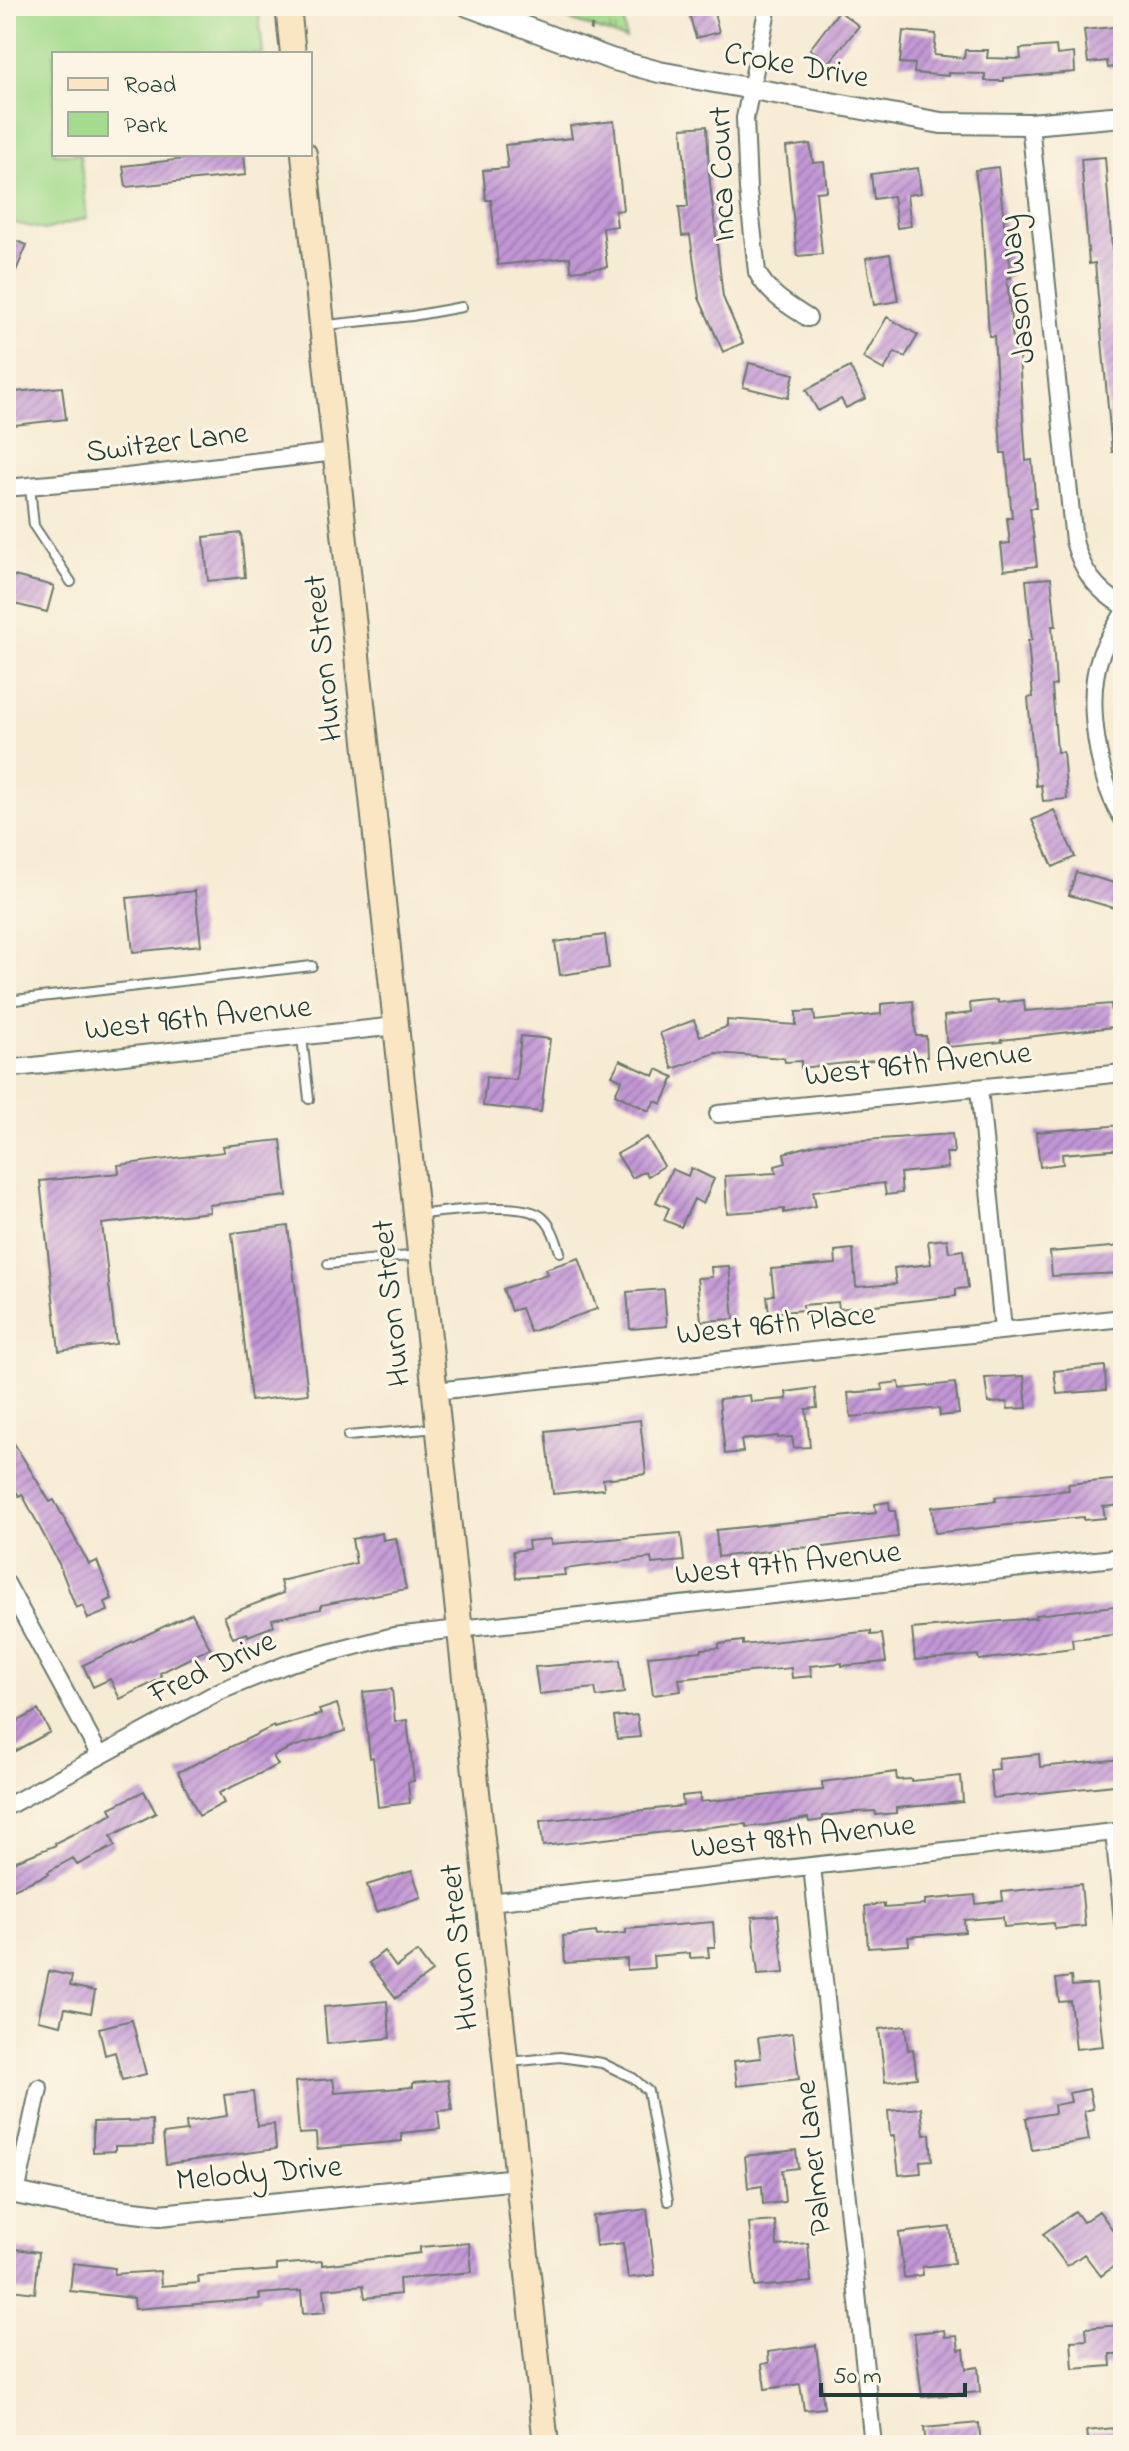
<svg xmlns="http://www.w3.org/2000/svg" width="1129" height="2451" viewBox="0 0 1129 2451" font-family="'Indie Flower',sans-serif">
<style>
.green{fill:#a4dc8e;stroke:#628c61;stroke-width:2}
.park{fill:url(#park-tufts);stroke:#628c61;stroke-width:2}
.building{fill:url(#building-hatch)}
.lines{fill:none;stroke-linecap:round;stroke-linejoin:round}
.service-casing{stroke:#6a7a6c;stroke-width:12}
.minor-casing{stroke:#6a7a6c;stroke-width:20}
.tertiary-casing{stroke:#6a7a6c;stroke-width:24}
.secondary-casing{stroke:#6a7a6c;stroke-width:28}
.path{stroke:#6a7a6c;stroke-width:3;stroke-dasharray:6 6;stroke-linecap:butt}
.service{stroke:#fff;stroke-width:8}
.minor{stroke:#fff;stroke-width:16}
.tertiary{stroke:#fff;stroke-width:20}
.secondary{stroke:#fbe6c4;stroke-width:24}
.labels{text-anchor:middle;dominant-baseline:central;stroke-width:6;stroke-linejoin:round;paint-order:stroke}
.street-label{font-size:32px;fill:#1f3d34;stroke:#fcf5e5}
</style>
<defs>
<pattern id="park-tufts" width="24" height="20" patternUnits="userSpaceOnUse" patternTransform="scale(2)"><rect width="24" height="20" fill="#a4dc8e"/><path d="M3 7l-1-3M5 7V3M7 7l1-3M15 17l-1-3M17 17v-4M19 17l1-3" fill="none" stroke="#85b475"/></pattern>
<pattern id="building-hatch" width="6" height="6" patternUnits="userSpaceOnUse" patternTransform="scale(2)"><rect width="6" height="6" fill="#c296d5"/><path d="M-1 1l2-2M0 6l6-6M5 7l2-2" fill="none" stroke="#9d7cae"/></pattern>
</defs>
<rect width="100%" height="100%" fill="#fcf5e5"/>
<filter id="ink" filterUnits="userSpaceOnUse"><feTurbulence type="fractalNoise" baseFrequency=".0125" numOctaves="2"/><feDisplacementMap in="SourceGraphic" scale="16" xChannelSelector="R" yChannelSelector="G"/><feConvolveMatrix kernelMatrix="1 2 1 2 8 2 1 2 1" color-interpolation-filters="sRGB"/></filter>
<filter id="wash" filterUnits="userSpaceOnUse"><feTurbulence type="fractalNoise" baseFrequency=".006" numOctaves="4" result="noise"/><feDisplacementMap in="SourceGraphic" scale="32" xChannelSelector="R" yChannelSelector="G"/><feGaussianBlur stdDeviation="1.8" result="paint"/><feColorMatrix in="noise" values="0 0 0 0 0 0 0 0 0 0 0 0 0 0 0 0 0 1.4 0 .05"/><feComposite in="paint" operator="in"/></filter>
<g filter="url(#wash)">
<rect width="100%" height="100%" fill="#f6ebd3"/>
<path class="green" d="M6,6h252l5,48h-209v100h26l7,64 -42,12 -39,-9z"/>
<path class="park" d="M528,6h94l4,33z"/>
<g id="blocks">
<path class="building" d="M687,6h25l7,26 -23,6z
M839,11l20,15 -30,37 -19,-14z
M1123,26v40l-15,2 -1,-7 -19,2 -4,-33z
M903,31l33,3 -2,21 30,3 1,-8h23l-1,8 34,1 -1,-10 36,-3 1,9 17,-2 1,19 -71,6v3h-19v-7l-37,-1v3l-34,-3 1,-9 -15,-1z
M614,121l9,89 -8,1 2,15 -14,2 4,39 -36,4 -1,-14 -72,8 -7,-65h-5l-3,-30 25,-2 -3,-23 67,-7 -2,-12z
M707,126l2,48 14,123 20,46 -20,9 -24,-54 -9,-63 -8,1 -3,-29h9l-6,-79z
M810,144l3,19 11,-1 3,29 -11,1 6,62 -25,2 -11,-109z
M184,154h60l2,21 -120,12 -3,-21 62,-7z
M1105,157l7,93 5,-1 6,66v136l-11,1 -17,-189 -6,1 -8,-105z
M998,167l7,64 2,-1 4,48h-4l6,64h5l8,119 6,-1 4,48h-6l7,58 -33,4 -3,-26 9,-1 -3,-25h5l-6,-65h-5l-7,-117h-5l-7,-116 -7,-50z
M918,168l3,25 -14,2 4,31 -14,2 -4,-32 -19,3 -3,-25z
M6,237l21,8 -21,49z
M890,254l8,47 -24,4 -8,-47z
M887,317l31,18 -13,22 -10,-5 -11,18 -21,-12z
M749,363l45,11 -6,24 -45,-11z
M850,367l16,31 -20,10 -5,-9 -23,12 -12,-21z
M62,387l4,32 -60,7v-33z
M241,533l4,44 -37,4 -4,-44z
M6,574l48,12 -7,26 -41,-10z
M1051,578l5,48h-4l4,59 -4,1 5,66h6l4,47 -24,2 -2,-16 -5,1 -8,-88 5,-1 -5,-56 4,-1 -6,-60z
M1054,810l21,47 -22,10 -21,-47z
M1076,872l45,13 -7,23 -45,-13z
M195,891l6,54 -68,7 -6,-54z
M605,935l4,33 -49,7 -5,-33z
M998,1000v3l26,-3 1,11 86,-7 2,23 -112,13 1,2 -55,5 -3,-31 27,-3 -1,-10z
M913,1001l3,35h10l1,21 -26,2v-2l-100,11v-7l-16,1 -1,-4 -69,-5 -42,16 -13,-36 34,-13 6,16 27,-9v-7l69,5v-13l18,-1 1,10 66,-7v-10z
M521,1036l29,3 -9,73 -58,-6 3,-29 30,3z
M620,1060l34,16 3,-7 17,8 -12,27 -7,-3 -6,10 -34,-17 7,-14 -10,-5z
M1123,1125v24l-61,5 1,10 -23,3 -4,-35z
M952,1134l2,19h-8l2,15 -48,5 2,20 -16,2 -2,-12 -71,8 3,15 -32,7v-4l-57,4 -2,-37 51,-3 -1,-7 11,-3 -2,-10 37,-10z
M647,1137l17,29 -16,10 -3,-5 -13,7 -15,-24z
M281,1140l6,56 -78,9 1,7 -108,12 14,120 -57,7 -19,-170 79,-8 -1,-8 106,-13 -1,-6z
M691,1168l23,11 -11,25 -9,-5 -13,28 -17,-7 5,-12 -13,-6 16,-33 16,7z
M288,1226l20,168 -57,7 -19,-168z
M947,1239l2,13 14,-2 5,38 -12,1v7l-117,13 -1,-7 -35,3v5l-34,3 -2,-17 7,-1 -3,-26 65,-5 -1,-13 18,-2 3,38 40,-3 -2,-16 37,-4 -3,-23z
M1123,1246v27l-71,3 -2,-24z
M579,1258l18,51 -67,23 -9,-24 -10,3 -8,-22 44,-15 -2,-5z
M729,1266l5,53 -33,2 -4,-43 15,-1 -1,-10z
M664,1289l3,37 -37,3 -3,-37z
M1105,1366l1,24 -49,4 -3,-23z
M1024,1376l3,32 -19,1 -1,-7 -19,1 -3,-25z
M899,1382l1,7 55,-6 4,31 -19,2 -1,-8 -88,9 -3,-24 35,-3 -1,-6z
M815,1388l2,20 -11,1 4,38 -16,1 -2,-11 -14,1v-2l-37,4 2,12 -18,2 -6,-55 31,-4 1,7 36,-3 -1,-7z
M640,1420l6,54 -43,5 1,10 -51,5 -7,-63z
M6,1430l44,72 4,-2 35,64 8,-3 15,38 -7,3 3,9 -20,8 -5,-14 -7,3 -17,-44 -37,-70 -3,2 -13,-21z
M1123,1479v26l-20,2 2,11 -21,2v-3l-12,1 -137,15 -3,-26 64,-6 -1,-4 74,-7 -1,-6z
M889,1502l1,9h5l3,26 -74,10 -33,1 -73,9 -2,-27 160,-17 -1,-9z
M382,1533l1,7 13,-2 10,51 -85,16v4l-49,10 2,7 -26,10 -1,-3 -14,5 -9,-22 59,-23 -3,-12 76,-18 -4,-24z
M681,1533l3,28 -32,3 -1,-6 -87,11 1,6 -49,3 -3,-27 16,-2 -1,-8 22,-2 1,5z
M1123,1605v29l-51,5 1,9 -94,12 -1,-5 -63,5 -3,-31 124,-11 -1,-3z
M192,1613l18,35 -50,25 2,5 -42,21 -10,-20 -17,8 -10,-22z
M871,1631v4l11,-1 4,28 -44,4v-3l-32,3 2,10 -20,2 -1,-10 -112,11 2,12 -28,4 -5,-39 54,-5v-2l17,-1v-4l24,-3v4z
M620,1660l4,33 -27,4 -2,-9 -56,6 -4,-27z
M392,1689l3,33 12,-2 7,61 -6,1 2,21 -32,4 -5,-50 -3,1 -7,-66z
M337,1704l8,27 -52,16 -20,9 5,9 -59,28 5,10 -25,13 -21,-44 96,-46 1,2 46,-14 -2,-4z
M38,1710l12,22 -44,24v-28z
M637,1715l3,22 -23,2 -3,-22z
M1039,1754l1,13 83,-8v25l-130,14 -3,-28 9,-1 -1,-11z
M896,1772l1,8 14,-1v2l50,-5 2,26 -67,6v5l-20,2 -1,-4 -19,1 -33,4v4l-14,2 -1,-4 -41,7 -20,2 -1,-3 -19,1 -184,21 -3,-25 143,-15 -1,-10 18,-2v8l123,-12 -1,-8z
M144,1791l12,22 -45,23 4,10 -38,19 -4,-7 -25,14 1,2 -43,18v-27l50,-20 -1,-2 58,-29 -3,-6z
M412,1871l9,26 -45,15 -9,-27z
M1081,1884l4,42 -30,3 -1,-6 -50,4 -1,-10 -39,3 1,12 -57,5 1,8 -41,3 -3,-42 19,-2v4l41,-3v-5l50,-5 1,9 27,-3 -1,-9z
M778,1915l6,58 -26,2 -6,-58z
M713,1922l2,25h-7l1,10 -19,1v-5l-37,3 1,12 -27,2v-11l-62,4 -2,-27 33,-4 1,4 29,-3v-4z
M384,1951l12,16 21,-15 15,20 -36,26 -27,-35z
M49,1971l23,5 -2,10 25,5 -4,22 -26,-5 -4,17 -23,-5z
M1071,1977l1,9 24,-2 7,62 -27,3 -6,-48 -11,1 -3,-23z
M387,2001l3,37 -63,6 -3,-37z
M132,2020l14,54 -24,6 -7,-28 -10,3 -6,-27z
M905,2026l3,24 5,-1 4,29 -32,4 -6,-53z
M793,2033l6,46 -62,7 -3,-25 27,-3 -3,-20z
M333,2079l2,14 78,-6v-4l35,-3 4,30 -14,1 2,18 -39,4 1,8 -85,8 -1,-16 -17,1 -4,-52z
M1089,2089l4,20 -9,2 5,29 -57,10 -6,-32 29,-5 -1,-8 17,-3 -2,-9z
M253,2092l4,34 17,-2 2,25 -110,15 -3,-30 24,-3 -1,-9 41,-6 -3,-21z
M921,2108l3,27 6,-1 2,26 -12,1 1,12 -22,2 -5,-40 -4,1 -2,-25z
M152,2120l1,25 -38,1v5l-22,1v-30z
M796,2150l2,18 -16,2 3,32 -22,2 -1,-18 -14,2 -3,-32z
M647,2209l8,66 -27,3 -5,-35 -27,3 -3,-30z
M1075,2211l8,11 16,-11 24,33v15l-22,17 -17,-22 -17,12 -24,-32z
M775,2221l2,25 31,-3 3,39 -56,5 -6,-64z
M950,2227l4,36 -32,4 1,8 -19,3 -5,-45z
M469,2243l3,29 -73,7 1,15 -35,4 -2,-13 -39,4 2,23 -23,2 -2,-23 -42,3 1,5 -125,10 -1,-11 -64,-7 3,-28 42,5 -1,6 46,-3 1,15 38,-3 -1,-7 79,-6v-5l45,-4v4l98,-12v-6z
M6,2248l33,4 -4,41 -25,-3 2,-15h-6z
M1120,2325l2,29h-12l1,12 -38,3 -2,-28 16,-1 -1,-12z
M944,2330l1,7 12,-1 2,14 5,-1 2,20 12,-2 2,25 -58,5 -8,-64z
M816,2345l8,63 -20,2 -4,-26 -35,5 -3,-25 7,-1 -1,-11z
M979,2423l2,22h-55l-2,-17z
M1123,2427v18h-34l-2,-14z"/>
</g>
</g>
<g filter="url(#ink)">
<use href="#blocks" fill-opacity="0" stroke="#6a7a6c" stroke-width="2"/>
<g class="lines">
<g class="service-casing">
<path id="service" d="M327,325l85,-9 50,-9
M30,487l4,39 37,56
M6,1001l306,-35
M302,1037l7,62
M421,1214c27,-2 94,-13 118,1 12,7 17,25 21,37
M328,1264l91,-9
M348,1436l89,-8
M510,2062l50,-5 42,6 31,15 15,13 20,110"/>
</g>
<g class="minor-casing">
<path id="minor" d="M768,6l-23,112 3,72 9,82c11,22 31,33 51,46
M1030,124l44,417c8,30 22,49 49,65
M6,488l121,-11 208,-25
M1123,614c-8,14 -18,28 -23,43 -15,43 -2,124 23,162
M6,1069l390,-43
M979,1088l24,242
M718,1114l405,-41
M435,1391l688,-73
M6,1583l94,173
M6,1807l214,-116 70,-28 104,-27 729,-79
M1114,1832l9,89
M812,1866l61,579
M489,1902l634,-71
M16,2193l23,-105"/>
</g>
<g class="tertiary-casing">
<path id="tertiary" d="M468,6l143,53 48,13 282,51 89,1 93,-8
M6,2191l67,14 87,10 358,-36"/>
</g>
<g class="secondary-casing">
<path id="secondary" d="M288,6l5,48
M304,154l242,2291"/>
</g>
<path class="path" d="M591,31l4,-25"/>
<use href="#service" class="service"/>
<use href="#minor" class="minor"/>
<use href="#tertiary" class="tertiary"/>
<use href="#secondary" class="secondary"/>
</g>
</g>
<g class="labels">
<g class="street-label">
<text transform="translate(796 67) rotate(10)">Croke Drive</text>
<text transform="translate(724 174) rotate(-92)">Inca Court</text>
<text transform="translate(1019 289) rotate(-96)">Jason Way</text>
<text transform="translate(167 444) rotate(-7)">Switzer Lane</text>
<text transform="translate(325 658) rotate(-96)">Huron Street</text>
<text transform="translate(198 1020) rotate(-6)">West 96th Avenue</text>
<text transform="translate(918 1066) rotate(-6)">West 96th Avenue</text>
<text transform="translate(393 1303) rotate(-96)">Huron Street</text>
<text transform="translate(776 1326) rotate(-6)">West 96th Place</text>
<text transform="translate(788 1565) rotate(-6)">West 97th Avenue</text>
<text transform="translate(213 1669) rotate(-25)">Fred Drive</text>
<text transform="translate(803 1838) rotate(-6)">West 98th Avenue</text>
<text transform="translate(461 1947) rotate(-96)">Huron Street</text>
<text transform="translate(815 2158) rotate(-96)">Palmer Lane</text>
<text transform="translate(259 2175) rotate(-5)">Melody Drive</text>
</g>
</g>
<rect width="1129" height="2451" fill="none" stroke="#fcf5e5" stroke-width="32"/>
<rect x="52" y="52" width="260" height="104" fill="#fcf5e5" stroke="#a4ab9e" stroke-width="2"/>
<rect x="68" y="78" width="40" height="12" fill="#fbe6c4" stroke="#a4ab9e" stroke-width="2"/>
<text x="124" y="92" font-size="24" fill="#1f3d34">Road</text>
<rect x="68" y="112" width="40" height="24" fill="#a4dc8e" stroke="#a4ab9e" stroke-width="2"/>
<text x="124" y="132" font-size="24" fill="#1f3d34">Park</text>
<path d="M821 2383v12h144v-12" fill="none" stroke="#1f3d34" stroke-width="4"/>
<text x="833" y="2383" font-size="24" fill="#1f3d34" stroke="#fcf5e5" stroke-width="6" paint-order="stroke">50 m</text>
</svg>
